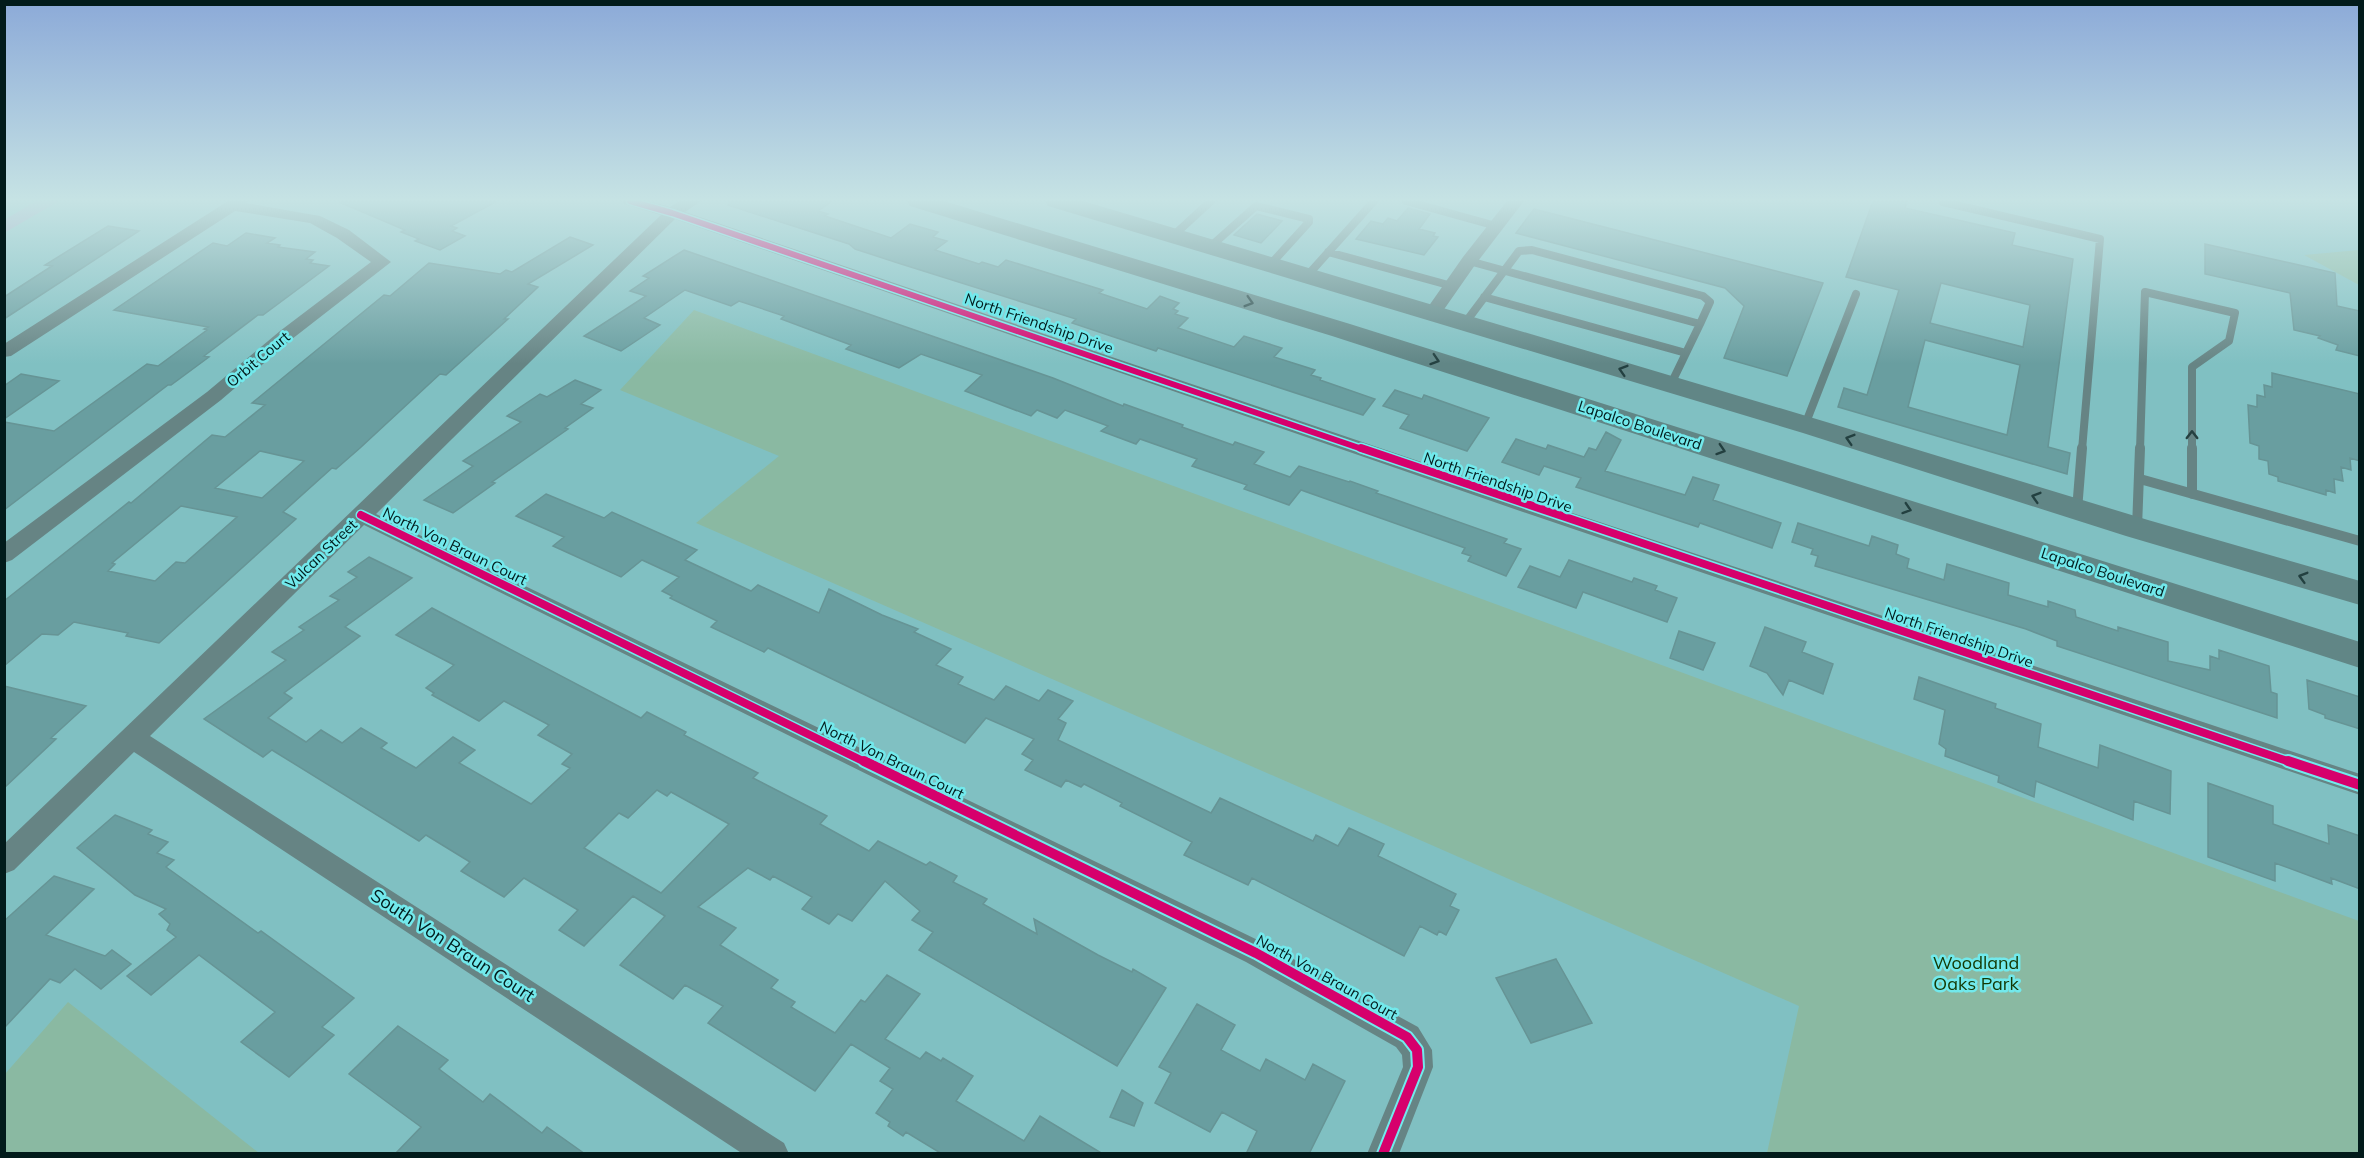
<svg xmlns="http://www.w3.org/2000/svg" width="2364" height="1158" viewBox="0 0 2364 1158" font-family="Mulish,sans-serif">
<style>
.green{fill:#8ab9a2}
.lines{fill:none;stroke-linecap:round;stroke-linejoin:round}
.canal{fill:#a29cbf;fill-rule:evenodd}
.building{fill:#699ea0;stroke:#669495;stroke-width:1.5;fill-rule:evenodd}
.lane-far1{stroke:#668484;stroke-width:8}
.lane{stroke:#668484;stroke-width:10}
.street{fill:#668484;fill-rule:evenodd}
.primary{fill:#618686;fill-rule:evenodd}
.cycleway-far2-casing{stroke:#72e9ec;stroke-width:9}
.cycleway-far1-casing{stroke:#72e9ec;stroke-width:11}
.cycleway-casing{stroke:#72e9ec;stroke-width:14}
.cycleway-far2{stroke:#d6006c;stroke-width:6}
.cycleway-far1{stroke:#d6006c;stroke-width:8}
.cycleway{stroke:#d6006c;stroke-width:10}
.oneway{stroke:#234040}
.oneway2{stroke:#254040}
.labels{text-anchor:middle;dominant-baseline:central;stroke-width:5;stroke-linejoin:round;paint-order:stroke}
.street-label{font-size:15px;fill:#021b1b;stroke:#72e9ec}
.near-street-label{font-size:18px;fill:#021b1b;stroke:#72e9ec}
.near-park-label{font-size:18px;fill:#143803;stroke:#72e9ec}
</style>
<rect width="100%" height="100%" fill="#80c0c2"/>
<path class="green" d="M2359,250v35l-55,-30z
M694,310l1665,611v232h-592l32,-147 -1103,-483 83,-67 -159,-66z
M68,1002l191,151h-254v-79z"/>
<g class="lines">
<path class="canal" d="M36,201h23l-55,32v-13z"/>
</g>
<path class="building" d="M497,201l-46,25 6,2 -5,3 13,5 -25,14 -25,-9 4,-2 -18,-7 4,-2 -66,-28z
M729,201h103l-14,10 10,3 -3,2 66,22 19,-14 28,8 -5,5 14,4 -12,9 44,14 3,-2 16,5 8,-7 97,30 -4,3 48,16 13,-13 19,7 -6,6 5,2 -3,3 13,4 -10,10 56,19 10,-11 38,12 -8,9 41,13 -4,5 10,3 -1,2 55,19 -12,16 -205,-67 -2,3 -84,-28 4,-4 -178,-56 -43,-14 -6,-5 -121,-39z
M1873,201h34l-2,7 110,25 -3,12 61,14 -25,188 22,6 -3,21 -229,-67 6,-19 23,7 32,-105 -53,-13zM1941,283l89,22 -7,42 -93,-24zM1925,340l95,25 -13,70 -99,-28z
M1408,208l22,6 -11,15 16,4 -2,3 5,1 -14,18 -68,-16 15,-18 12,3 5,-6 9,3z
M1534,209l289,74 -36,93 -63,-18 20,-52 -19,-18 -209,-55z
M1257,214l25,7 -21,22 -27,-8z
M108,226l31,5 -135,88v-22l48,-31 -7,-1z
M246,233l29,5 -8,5 13,2 -2,2 37,5 -9,7 7,1 -3,3 19,3 -66,49h-5l-54,41 5,1 -38,28h-3l-164,125v-88l50,9 93,-67 11,2 49,-36 -3,-1 4,-2 -94,-17 99,-67 14,3z
M570,237l23,8 -65,39 10,3 -34,32h4l-62,56 -6,-1 -80,74 -24,21 -4,-1 -49,44 13,7 -137,124 -33,-7 2,-3 -54,-11 -16,13 -16,-1 -38,32v-65l125,-99 2,1 81,-68 13,2 40,-32 -13,-2 132,-108 6,1 39,-33 71,11 6,-4 6,2zM260,451l44,10 -42,37 -47,-10zM181,506l56,11 -52,46 -9,-1 -21,19 -47,-10 7,-7 -3,-1z
M2205,244l130,29 2,33 23,5v45l-24,-6 2,-5 -20,-7 2,-2 -26,-6 -4,-37 -85,-19z
M684,250l369,128 70,28 1,-2 59,21 -1,2 51,18 2,-3 29,10 -10,12 36,13 9,-11 50,16 1,-1 28,10 -2,2 12,4 119,42 -3,4 17,6 -15,27 -38,-15 3,-5 -9,-3 3,-5 -164,-58 -12,15 -45,-16 3,-4 -55,-19 5,-7 -57,-20 -4,5 -35,-13 7,-5 -43,-16 -8,8 -20,-8 -6,6 -66,-25 17,-16 -61,-21 -22,14 -53,-19 5,-4 -70,-26 3,-3 -45,-15 -8,5 -46,-16 -41,28 16,7 -39,26 -37,-15 62,-40 -16,-5 19,-13 -6,-2z
M2272,373l88,21v67l-10,-3 1,12 -10,-3 2,14 -9,-2 1,14 -9,-3v5l-48,-14v-4l-9,-3 -1,-13 -9,-2v-13l-9,-3 -2,-38 9,2v-12l8,2 -1,-12 8,2z
M21,374l38,7 -55,38v-33z
M575,380l26,10 -20,14 12,4 -28,20 3,1 -76,53 3,1 -42,30 -29,-13 49,-34 -10,-5 58,-39 -14,-6 33,-22 7,3z
M1395,390l27,9 2,-4 65,23 -22,33 -67,-23 9,-13 -26,-9z
M1606,432l15,8 -16,31 80,24 8,-18 26,8 -6,15 68,23 -9,25 -72,-25 -2,4 -122,-40 5,-9 -37,-12 -5,9 -37,-13 14,-23 30,10 2,-4 36,12 5,-9 7,2z
M546,494l58,24 8,-6 85,38 -12,10 66,31 7,-6 61,28 10,-24 53,26 36,14 -4,3 37,17 -15,16 27,12 -5,7 36,16 12,-14 33,15 9,-11 25,11 -15,18 8,4 -8,17 153,73 9,-15 93,43 3,-6 22,11 11,-18 35,16 -6,12 78,38 -6,12 9,4 -13,25 -7,-4 -2,4 -17,-9 -16,30 -152,-78 -4,7 -64,-30 8,-13 -72,-36 2,-3 -38,-19 -3,3 -15,-7 -5,7 -36,-17 8,-10 -11,-6 12,-15 -48,-21 -21,25 -197,-95 -4,4 -53,-25 6,-6 -47,-23 2,-2 -10,-5 17,-14 -37,-17 -21,17 -68,-31 11,-9 -48,-21z
M1798,523l71,23 3,-10 26,9 -2,9 13,5 -2,9 37,12 3,-16 62,19 -1,12 40,12v-6l27,9 1,7 42,14v-4l50,15v19l42,9v-14l9,3v-9l50,16 2,26 6,2v24l-220,-72v-5l-31,-12 -211,-63 3,-10 -7,-2 2,-5 -21,-7z
M369,557l43,21 -67,49 15,9 -76,57 8,5 -24,20 38,24 15,-12 21,13 19,-15 26,15 -6,5 35,20 37,-31 22,13 -16,13 72,41 39,-36 -8,-4 10,-10 -34,-19 11,-10 -45,-24 -25,20 -47,-26 2,-2 -8,-5 28,-23 -58,-30 36,-27 209,110 6,-6 39,20 -2,3 74,38 -5,5 74,38 -7,8 49,27 9,-10 48,24 4,-3 27,14 -4,6 34,17 -4,5 54,30 -3,-15 64,36 34,17 1,-3 33,19 -49,78 -198,-116 14,-18 -21,-12 8,-9 -35,-30 -33,40 -14,-7 -9,10 -27,-15 10,-12 -39,-21 -3,4 -22,-12 -50,39 38,21 -16,17 58,35 -7,8 24,14 -4,5 44,26 26,-33 4,2 22,-27 33,19 -35,45 35,20 6,-7 15,9 2,-3 30,18 -17,25 68,40 16,-25 63,38h-161l-36,-22 -3,4 -15,-10 2,-4 -14,-9 17,-24 -13,-8 10,-13 -39,-24 -36,47 -107,-68 15,-17 -38,-21 -12,14 -53,-34 45,-49 -32,-20 -49,50 -25,-16 19,-20 -54,-32 -20,19 -43,-26 9,-9 -44,-27 -7,6 -147,-91 -9,7 -59,-38 82,-59 -14,-8 32,-22 -5,-3 40,-27 -9,-4 27,-19 -9,-5zM657,790l10,6 4,-4 58,32 -68,69 -77,-45 35,-35 9,5z
M1569,560l63,22 2,-4 23,8 -2,4 22,8 -10,24 -84,-30 -7,16 -58,-21 12,-21 30,11z
M1765,627l41,15 -4,10 31,12 -10,30 -34,-14 -6,15 -16,-22 -17,-7z
M1679,631l36,12 -12,27 -33,-12z
M1919,677l77,27 -1,4 46,16 -3,23 60,21 2,-23 71,26 -1,43 -36,-13 -1,19 -97,-39 -2,16 -36,-15 1,-6 -54,-20 1,-7 -7,-5 6,-34 -31,-11z
M2307,680l53,17v32l-35,-11v-3l-16,-6z
M4,686l82,20 -35,32 5,1 -52,49z
M2208,783l65,23v18l56,20 -1,-19 32,11v53l-29,-11 1,6 -57,-21v18l-67,-24z
M115,815l37,15 -4,4 20,8 -11,11 17,7 -8,7 92,66 3,-2 93,67 -32,29 12,8 -45,42 -48,-35 34,-30 -76,-57 -48,40 -24,-19 49,-39 -9,-7 3,-6 -11,-10 7,-5 -31,-14 -58,-47z
M54,876l40,13 -48,46 59,21 7,-6 19,14 -30,25 -26,-20 -15,14 -10,-4 -46,49v-107z
M1556,959l36,64 -61,20 -35,-65z
M1197,1004l38,21 -14,25 39,21 6,-12 39,21 8,-16 32,17 -36,73h-63l11,-23 -35,-19 -12,20 -55,-29 16,-30 -12,-6z
M398,1026l50,34 -9,9 44,33 7,-8 52,39 5,-6 38,27h-190l26,-27 -72,-53z
M1122,1090l21,13 -9,23 -24,-9z"/>
<g class="lines">
<path class="lane-far1" d="M1406,201l90,25
M1943,202l157,37 -18,211
M1173,236l38,-35
M1210,247l46,-41 53,13v3l-39,43
M1328,252l124,34
M1469,261l231,63 -29,60
M1307,276l67,-75
M1484,297l202,56
M1465,323l54,-72 13,-1 171,46 7,6 -10,22
M1805,425l51,-131
M2140,450l5,-158 90,21 -6,28 -37,26v83"/>
<path class="lane" d="M2192,448v46
M2140,479l220,62
M2077,510l5,-62
M2137,528l3,-80"/>
<path class="street" d="M228,201h20l-2,2 74,13 29,14 42,32 -99,77 -71,61 -209,160 -8,3v-20l203,-151 73,-61 91,-69 -34,-24 -27,-15 -75,-12 -224,145 -7,1v-13z
M622,201h27l21,6 10,-6h21l-16,11 854,290 821,272v21l-837,-283 -848,-293 -299,295 890,430 152,83 14,23 1,17 -34,87h-32l36,-87 -1,-12 -6,-8 -150,-85 -882,-437 -214,211 634,407 5,11h-46l-609,-402 -120,118 -10,4v-30l657,-629 -37,-11z
M1507,201h17l-49,64 -37,53h-12l-3,-4 3,-4 37,-53z"/>
<path class="primary" d="M907,201h37l406,123 1010,318v26l-1028,-332 -422,-130z
M1045,201h38l740,220 325,99 212,61v24l-234,-69 -323,-103 -755,-227z"/>
<g class="cycleway-far2-casing">
<path id="cycleway-far2" d="M630,201l42,12 693,237"/>
</g>
<g class="cycleway-far1-casing">
<path id="cycleway-far1" d="M1361,448l932,315
M361,515l506,248"/>
</g>
<g class="cycleway-casing">
<path id="cycleway" d="M864,761l392,192 151,84 10,13 1,17 -35,87
M2288,761l72,24"/>
</g>
<use href="#cycleway-far2" class="cycleway-far2"/>
<use href="#cycleway-far1" class="cycleway-far1"/>
<use href="#cycleway" class="cycleway"/>
</g>
<defs><path id="oneway-chevron" d="M-2-3.5L2.5 0L-2 3.5" fill="none" stroke-width="1.6" stroke-linecap="round" stroke-linejoin="round" transform="scale(1.5)"/></defs>
<g class="oneway">
<use href="#oneway-chevron" transform="translate(1249 302) rotate(17)"/>
<use href="#oneway-chevron" transform="translate(1435 360) rotate(18)"/>
<use href="#oneway-chevron" transform="translate(1623 370) rotate(-163)"/>
<use href="#oneway-chevron" transform="translate(1850 439) rotate(-163)"/>
<use href="#oneway-chevron" transform="translate(1721 450) rotate(18)"/>
<use href="#oneway-chevron" transform="translate(2036 497) rotate(-163)"/>
<use href="#oneway-chevron" transform="translate(1907 509) rotate(18)"/>
<use href="#oneway-chevron" transform="translate(2303 577) rotate(-164)"/>
</g>
<use class="oneway2" href="#oneway-chevron" transform="translate(2192 435) rotate(-90)"/>
<linearGradient id="sky" x2="0" y2="1"><stop stop-color="#8caad8"/><stop offset="0.55" stop-color="#c6e3e4"/><stop offset="1" stop-color="#c6e3e4" stop-opacity="0"/></linearGradient>
<rect width="2364" height="364" fill="url(#sky)"/>
<g class="labels">
<g class="street-label">
<text transform="translate(1039 323) rotate(19)">North Friendship Drive</text>
<text transform="translate(258 359) rotate(-40)">Orbit Court</text>
<text transform="translate(1640 425) rotate(18)">Lapalco Boulevard</text>
<text transform="translate(1498 482) rotate(19)">North Friendship Drive</text>
<text transform="translate(455 546) rotate(26)">North Von Braun Court</text>
<text transform="translate(321 554) rotate(-44)">Vulcan Street</text>
<text transform="translate(2103 572) rotate(18)">Lapalco Boulevard</text>
<text transform="translate(1959 637) rotate(19)">North Friendship Drive</text>
<text transform="translate(892 760) rotate(26)">North Von Braun Court</text>
<text transform="translate(1327 977) rotate(29)">North Von Braun Court</text>
</g>
<g class="near-street-label">
<text transform="translate(453 945) rotate(33)">South Von Braun Court</text>
</g>
<g class="near-park-label">
<text x="1976" y="962">Woodland<tspan x="1976" dy="21">Oaks Park</tspan></text>
</g>
</g>
<rect width="2364" height="1158" fill="none" stroke="#021b1b" stroke-width="12"/>
</svg>
